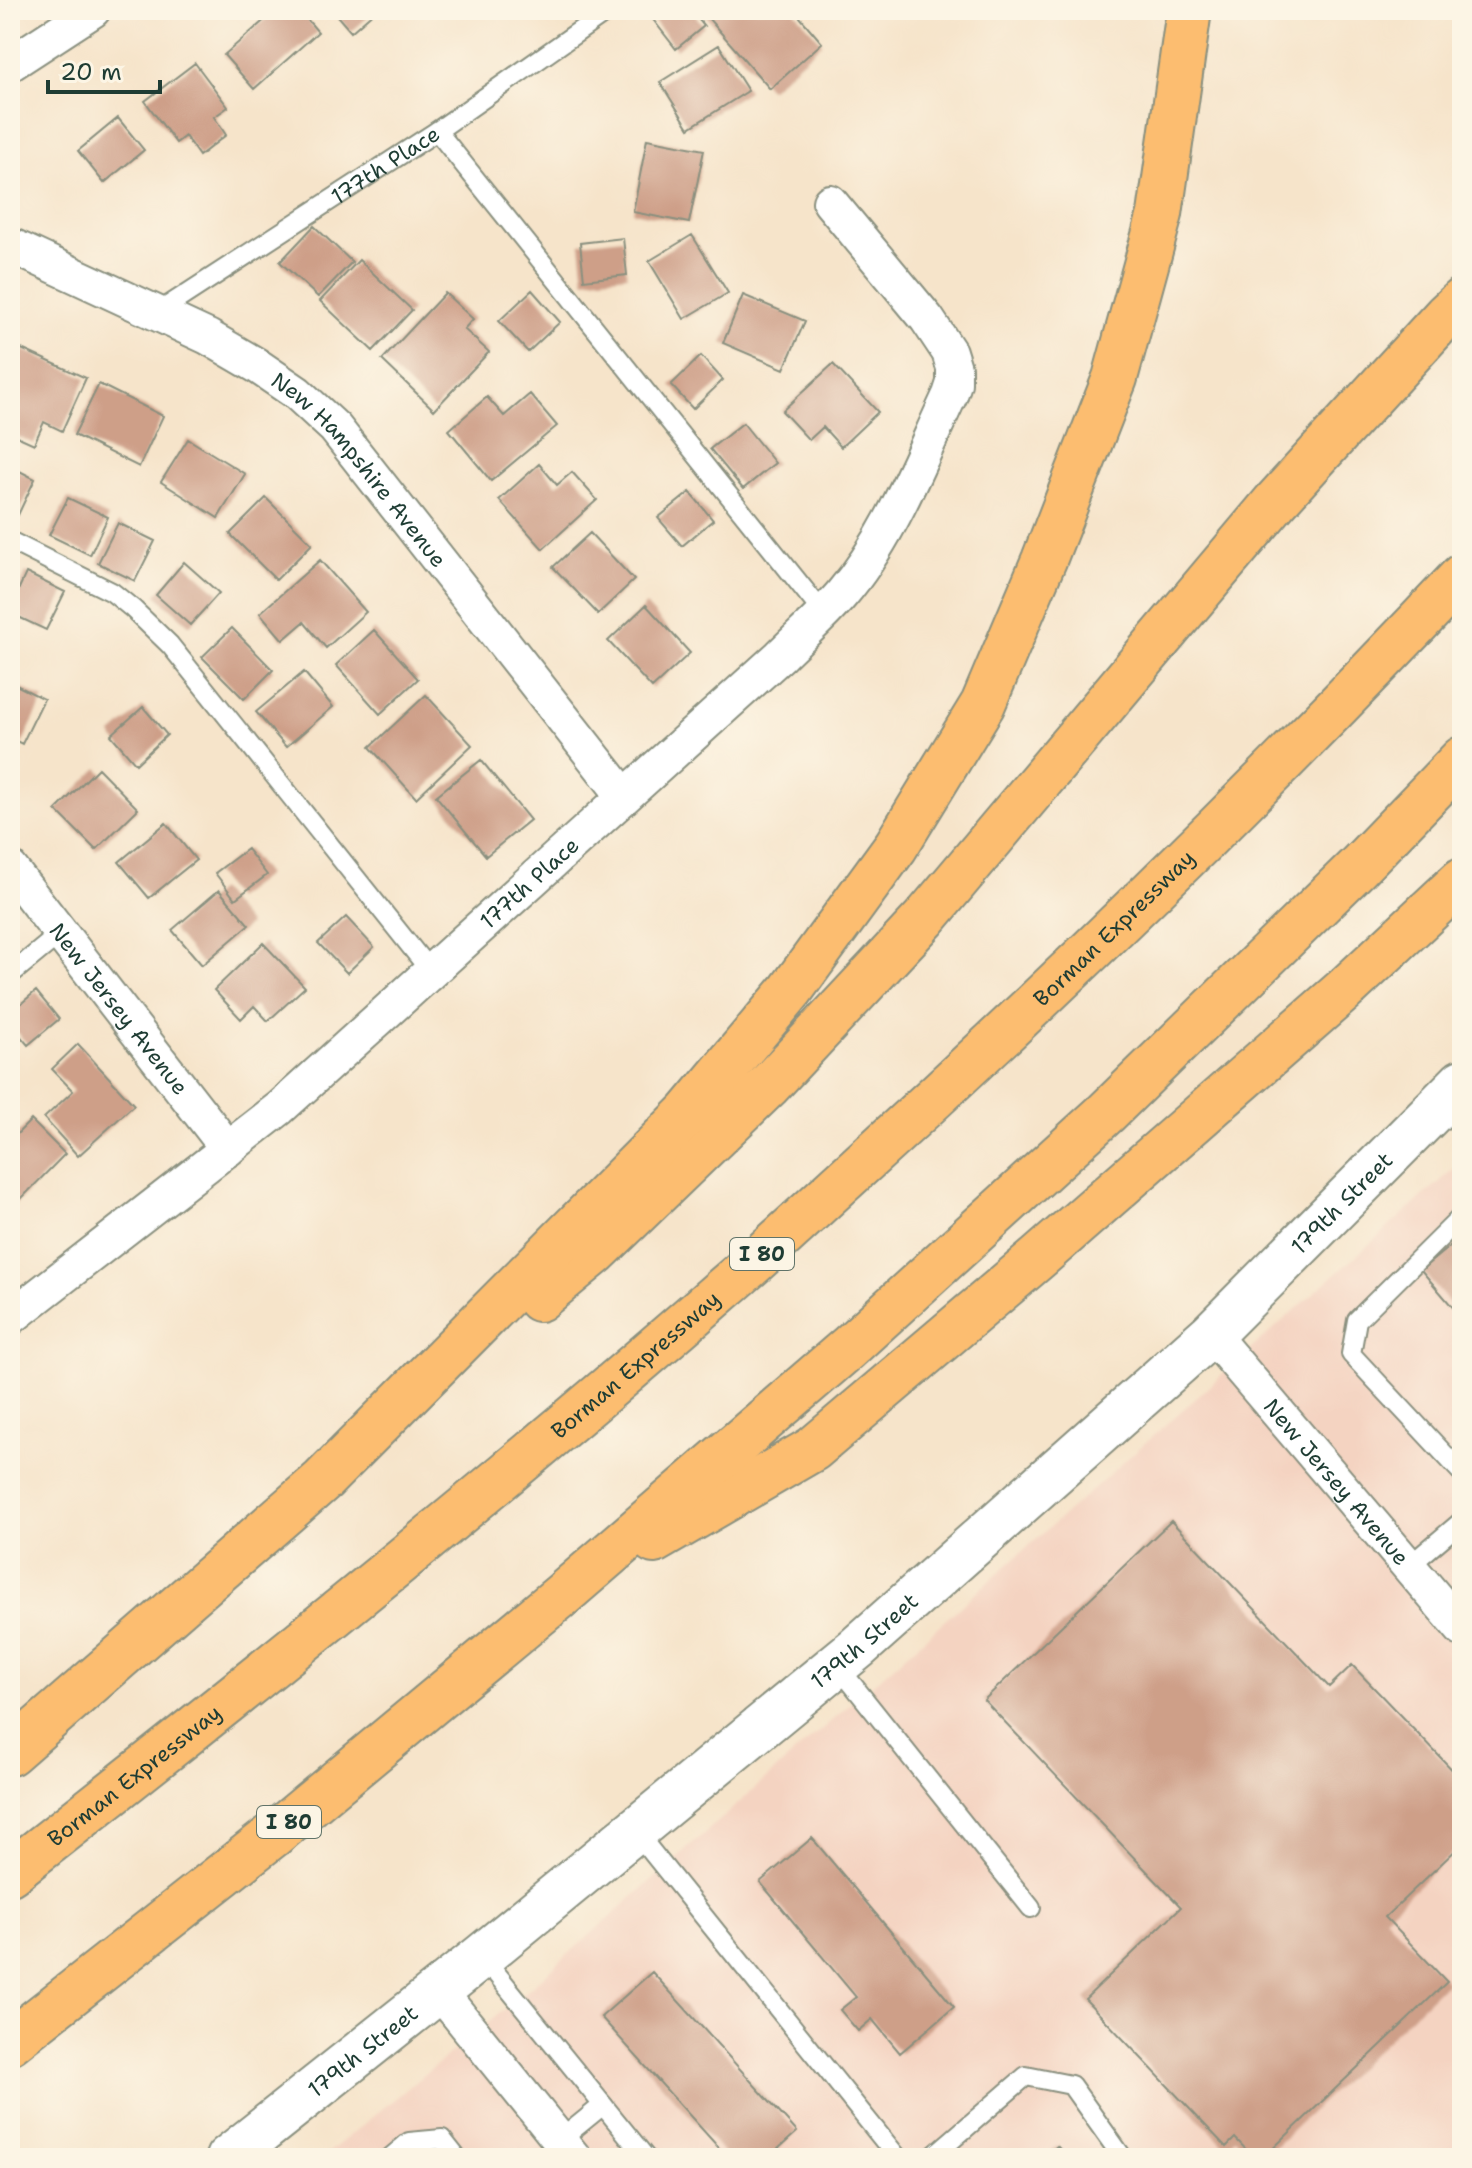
<svg xmlns="http://www.w3.org/2000/svg" width="1472" height="2168" viewBox="0 0 1472 2168" font-family="'Shantell Sans',sans-serif">
<style>
.built{fill:#f4d3c1}
.building{fill:#ce9f88}
.lines{fill:none;stroke-linecap:round;stroke-linejoin:round}
.service-casing{stroke:#8a907f;stroke-width:22}
.minor-casing{stroke:#8a907f;stroke-width:38}
.tertiary-casing{stroke:#8a907f;stroke-width:48}
.motorway-casing{stroke:#8a907f;stroke-width:48}
.service{stroke:#fff;stroke-width:18}
.minor{stroke:#fff;stroke-width:34}
.tertiary{stroke:#fff;stroke-width:44}
.motorway{stroke:#fcbd6f;stroke-width:44}
.labels{text-anchor:middle;dominant-baseline:central;stroke-width:7;stroke-linejoin:round;paint-order:stroke}
.shield{fill:#fcf5e5;stroke:#617469;stroke-width:2}
.shield-label{font-size:20px;font-weight:bold;fill:#1f3d34}
.street-label{font-size:22px;fill:#1f3d34;stroke:#fcf5e5}
</style>
<rect width="100%" height="100%" fill="#fcf5e5"/>
<filter id="ink" filterUnits="userSpaceOnUse"><feTurbulence type="fractalNoise" baseFrequency=".0125" numOctaves="2"/><feDisplacementMap in="SourceGraphic" scale="16" xChannelSelector="R" yChannelSelector="G"/><feConvolveMatrix kernelMatrix="1 2 1 2 8 2 1 2 1" color-interpolation-filters="sRGB"/></filter>
<filter id="wash" filterUnits="userSpaceOnUse"><feTurbulence type="fractalNoise" baseFrequency=".006" numOctaves="4" result="noise"/><feDisplacementMap in="SourceGraphic" scale="32" xChannelSelector="R" yChannelSelector="G"/><feGaussianBlur stdDeviation="1.8" result="paint"/><feColorMatrix in="noise" values="0 0 0 0 0 0 0 0 0 0 0 0 0 0 0 0 0 1.4 0 .05"/><feComposite in="paint" operator="in"/></filter>
<g filter="url(#wash)">
<rect width="100%" height="100%" fill="#f6e4ca"/>
<path class="built" d="M1462,1162v996h-1140l199,-162z"/>
<g id="blocks">
<path class="building" d="M276,10h23l19,22 -64,57 -30,-34z
M332,10h44l-25,22z
M660,10h31l13,16 -28,23 -25,-32z
M701,10h93l28,33 -52,46z
M719,45l29,46 -59,37 -29,-46z
M195,63l33,44 -14,10 12,18 -27,21 -14,-20 -9,7 -31,-42z
M118,118l26,32 -40,33 -26,-32z
M647,139l57,11 -15,73 -56,-11z
M314,226l38,36 -34,35 -38,-35z
M692,235l36,58 -44,26 -35,-58z
M623,238l4,37 -43,5 -4,-37z
M359,260l53,50 -39,41 -53,-50z
M532,290l28,32 -32,30 -29,-31z
M445,293l28,26 -9,10 25,23 -55,58 -52,-50z
M743,295l62,26 -21,48 -61,-26z
M17,347l69,31 -24,53 -18,-9 -10,22 -24,-11v-71z
M701,356l22,24 -30,29 -22,-24z
M833,364l45,48 -37,35 -18,-20 -14,13 -27,-29z
M99,384l64,32 -24,51 -65,-32z
M530,394l27,32 -66,55 -42,-51 38,-33 17,19z
M743,423l32,40 -32,26 -33,-40z
M188,439l57,35 -27,44 -57,-36z
M539,464l18,21 15,-13 25,28 -54,49 -44,-49z
M10,466l25,13 -17,36 -8,-4z
M690,492l23,28 -31,26 -24,-28z
M68,498l40,19 -18,38 -41,-20z
M266,498l46,46 -36,36 -46,-46z
M118,523l37,18 -20,40 -37,-18z
M590,533l44,47 -36,34 -45,-47z
M320,560l46,52 -40,36 -22,-26 -21,18 -23,-27z
M184,562l35,31 -29,32 -34,-30z
M26,573l39,19 -19,38 -36,-17v-5z
M646,605l44,48 -38,35 -44,-47z
M232,628l41,42 -29,29 -42,-42z
M374,630l44,49 -38,35 -44,-49z
M304,672l29,35 -47,40 -30,-35z
M10,682l34,17 -22,45 -12,-6z
M426,695l46,50 -56,53 -46,-51z
M143,707l24,28 -31,29 -25,-29z
M481,760l49,60 -44,36 -50,-60z
M98,768l40,41 -42,41 -40,-40z
M166,823l30,37 -47,38 -30,-36z
M247,849l20,26 -32,24 -20,-26z
M219,890l30,35 -47,40 -30,-35z
M346,917l28,30 -27,26 -29,-30z
M263,943l42,44 -37,34 -14,-15 -13,13 -27,-29z
M36,991l23,28 -31,26 -18,-21v-11z
M78,1044l56,61 -56,51 -34,-38 29,-27 -21,-22z
M31,1120l34,34 -55,56v-69z
M1462,1236v82l-41,-48z
M1171,1521l158,166 23,-22 110,115v64l-77,73 62,65 -184,176h-9l-19,-20 -9,9 -141,-148 96,-92 -197,-207z
M812,1838l142,169 -54,46 -28,-34 -14,12 -18,-21 16,-13 -96,-115z
M652,1972l145,160 -29,26h-40l-127,-141z
M1057,2146l11,12h-24z"/>
</g>
</g>
<g filter="url(#ink)">
<use href="#blocks" fill-opacity="0" stroke="#8a907f" stroke-width="2"/>
<g class="lines">
<g class="service-casing">
<g id="service">
<path d="M437,131l386,482"/>
<path id="s1" d="M157,313l280,-182 172,-121"/>
<path d="M10,541l102,51 21,17 37,36 261,327"/>
<path d="M10,975l51,-42"/>
<path d="M1462,1216l-105,104 -6,34 111,119"/>
<path d="M1409,1566l53,-45"/>
<path d="M837,1665l194,243"/>
<path d="M635,1831l263,327"/>
<path d="M482,1956l164,202"/>
<path d="M560,2140l43,-35"/>
<path d="M390,2158l19,-16 33,-3 15,19"/>
<path d="M931,2158l95,-82 45,9 52,73"/>
</g>
</g>
<g class="minor-casing">
<g id="minor">
<path d="M10,64l83,-54"/>
<path id="s2" d="M10,245l198,92 48,28 41,28 38,35 289,368"/>
<path id="s3" d="M10,868l218,281"/>
<path id="s4" d="M10,1318l270,-210 500,-452c20,-20 42,-39 61,-61 49,-57 77,-132 109,-200l4,-12v-15l-5,-16 -22,-33 -97,-117"/>
<path id="s5" d="M1211,1334l251,295"/>
<path d="M439,1991l135,167"/>
</g>
</g>
<g class="tertiary-casing">
<g id="tertiary">
<path id="s6" d="M228,2158l254,-202 375,-308 354,-314 251,-252"/>
</g>
</g>
<g class="motorway-casing">
<g id="motorway">
<path d="M539,1299l57,-47 172,-166 157,-168 350,-416 171,-187 16,-15"/>
<path d="M654,1541l159,-92 225,-191 305,-267 119,-111"/>
<path d="M10,1753l313,-273 365,-367 103,-123 105,-144 87,-142 61,-144 71,-182 45,-164 29,-204"/>
<path id="s7" d="M10,1873c242,-189 481,-381 712,-583 45,-38 88,-79 131,-118 211,-191 414,-389 609,-596"/>
<path d="M10,2042l262,-206 290,-241 286,-247 258,-235 251,-245 105,-109"/>
</g>
</g>
<use href="#service" class="service"/>
<use href="#minor" class="minor"/>
<use href="#tertiary" class="tertiary"/>
<use href="#motorway" class="motorway"/>
</g>
</g>
<g class="labels">
<g class="shield">
<rect x="730" y="1238" width="64" height="32" rx="6"/>
<rect x="257" y="1806" width="64" height="32" rx="6"/>
</g>
<g class="shield-label">
<text x="762" y="1254">I 80</text>
<text x="289" y="1822">I 80</text>
</g>
<g class="street-label">
<text stroke="none"><textPath href="#s1" startOffset="272">177th Place</textPath></text>
<text stroke="none"><textPath href="#s2" startOffset="422">New Hampshire Avenue</textPath></text>
<text stroke="none"><textPath href="#s4" startOffset="678">177th Place</textPath></text>
<text stroke="none"><textPath href="#s7" startOffset="1454">Borman Expressway</textPath></text>
<text stroke="none"><textPath href="#s3" startOffset="178">New Jersey Avenue</textPath></text>
<text stroke="none"><textPath href="#s6" startOffset="1468">179th Street</textPath></text>
<text stroke="none"><textPath href="#s7" startOffset="806">Borman Expressway</textPath></text>
<text stroke="none"><textPath href="#s5" startOffset="194">New Jersey Avenue</textPath></text>
<text stroke="none"><textPath href="#s6" startOffset="820">179th Street</textPath></text>
<text stroke="none"><textPath href="#s7" startOffset="158">Borman Expressway</textPath></text>
<text stroke="none"><textPath href="#s6" startOffset="172">179th Street</textPath></text>
</g>
</g>
<rect width="1472" height="2168" fill="none" stroke="#fcf5e5" stroke-width="40"/>
<path d="M48 80v12h112v-12" fill="none" stroke="#1f3d34" stroke-width="4"/>
<text x="60" y="80" font-size="24" fill="#1f3d34" stroke="#fcf5e5" stroke-width="6" paint-order="stroke">20 m</text>
</svg>
